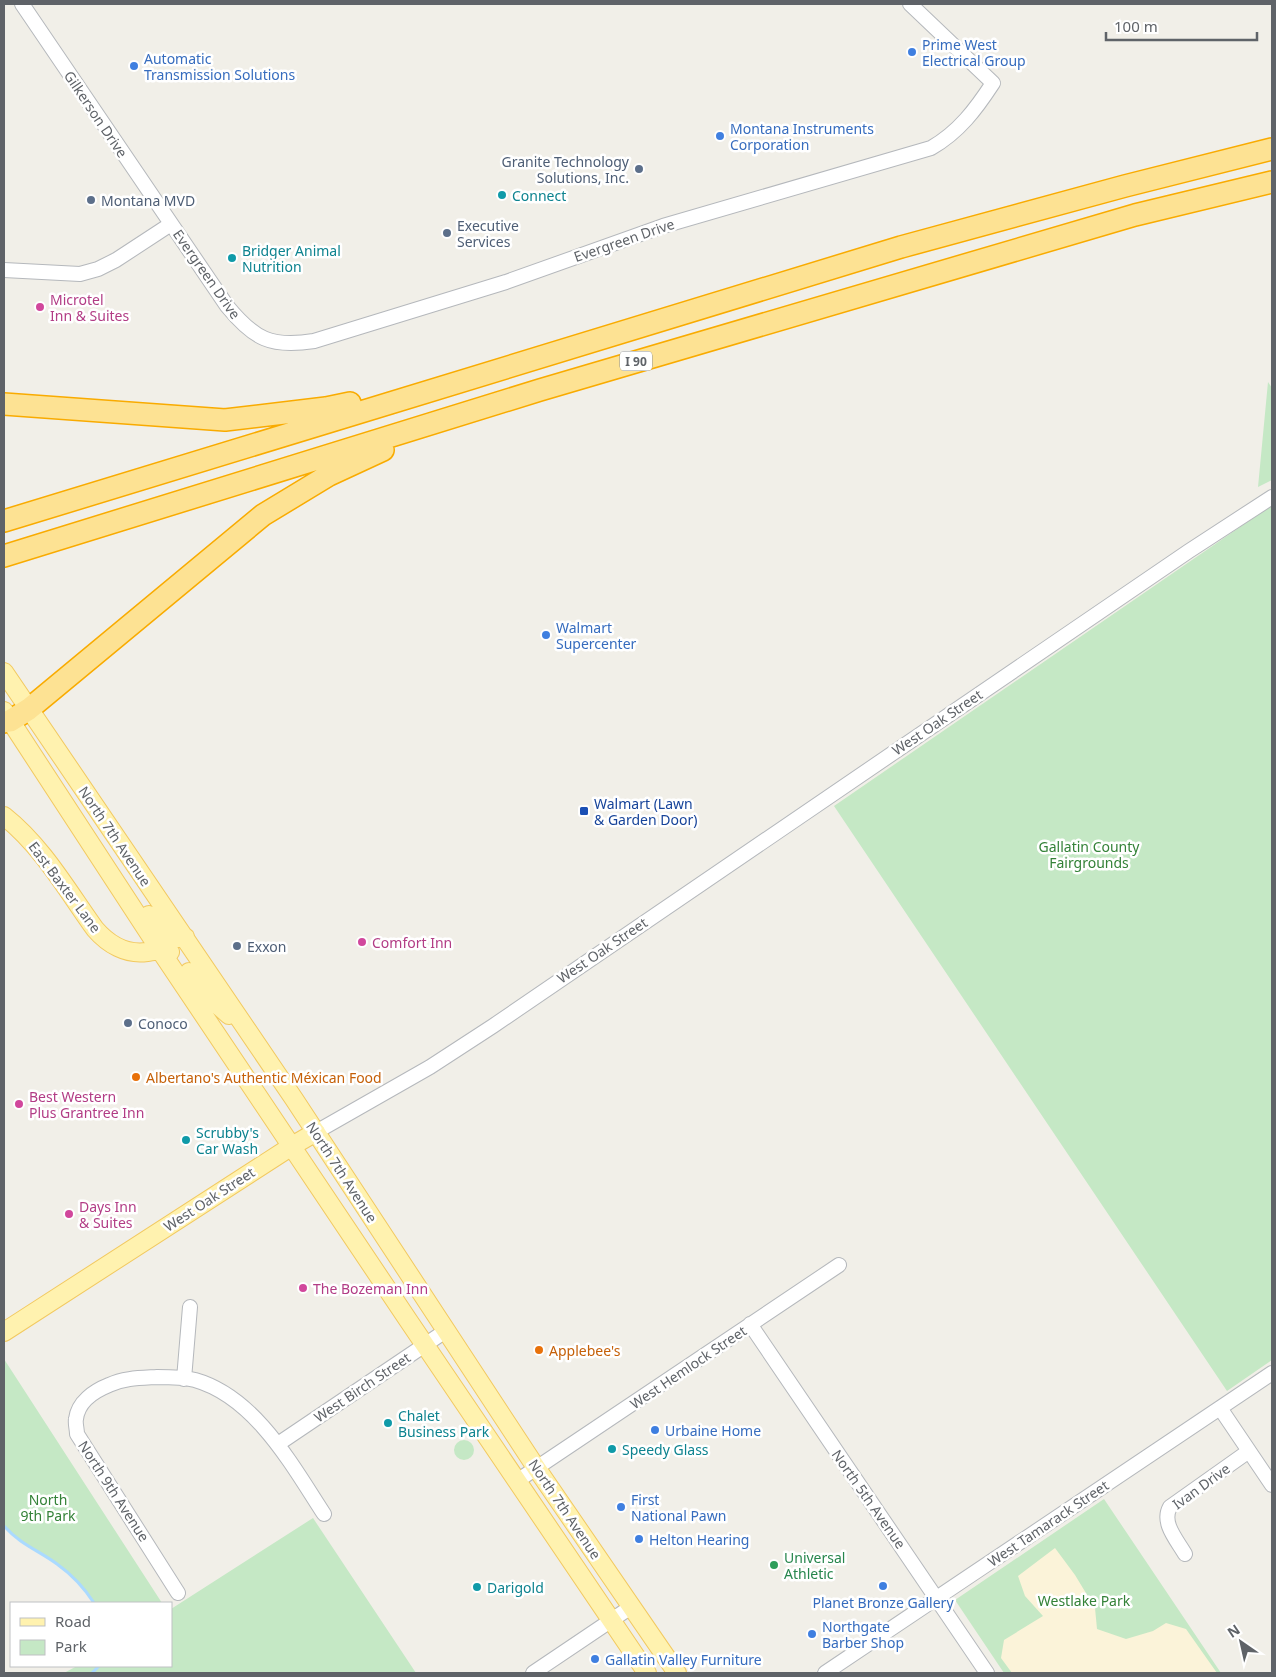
<svg xmlns="http://www.w3.org/2000/svg" width="1276" height="1677" viewBox="0 0 1276 1677" font-family="'Noto Sans',sans-serif">
<style>
.green{fill:#c5e8c5}
.sand{fill:#fbf3d9}
.lines{fill:none;stroke-linecap:round;stroke-linejoin:round}
.stream{stroke:#aadaff;stroke-width:3}
.minor-casing{stroke:#b5b8bc;stroke-width:16}
.major-casing{stroke:#f2c960;stroke-width:20}
.highway-casing{stroke:#f9ab00;stroke-width:24}
.minor{stroke:#fff;stroke-width:14}
.major{stroke:#fff2af;stroke-width:18}
.highway{stroke:#fde293;stroke-width:21}
.shop-dot{fill:#3f7fe0;stroke:#fff;stroke-width:2}
.service-dot{fill:#5c6f8a;stroke:#fff;stroke-width:2}
.culture-dot{fill:#0f9aa8;stroke:#fff;stroke-width:2}
.hotel-dot{fill:#d1479c;stroke:#fff;stroke-width:2}
.transit-dot{fill:#1a4fb4;stroke:#fff;stroke-width:2}
.food-dot{fill:#e8710a;stroke:#fff;stroke-width:2}
.leisure-dot{fill:#2e9e5b;stroke:#fff;stroke-width:2}
.labels{text-anchor:middle;dominant-baseline:central;stroke-width:5;stroke-linejoin:round;paint-order:stroke}
.shield{fill:#fff;stroke:#8f9295;stroke-width:1}
.shield-label{font-size:12px;font-weight:bold;fill:#5f6368}
.shop-label{font-size:14px;fill:#366cbe;stroke:#fff;text-anchor:start}
.street-label{font-size:14px;fill:#5f6368;stroke:#fff}
.service-label{font-size:14px;fill:#4e5e75;stroke:#fff;text-anchor:start}
.culture-label{font-size:14px;fill:#0d838f;stroke:#fff;text-anchor:start}
.hotel-label{font-size:14px;fill:#b23c85;stroke:#fff;text-anchor:start}
.transit-label{font-size:14px;fill:#164399;stroke:#fff;text-anchor:start}
.park-label{font-size:14px;fill:#348238;stroke:#fff}
.food-label{font-size:14px;fill:#c56008;stroke:#fff;text-anchor:start}
.leisure-label{font-size:14px;fill:#27864d;stroke:#fff;text-anchor:start}
</style>
<rect width="100%" height="100%" fill="#f1efe8"/>
<path class="green" d="M1268,382l4,6v92l-14,7z
M1272,505v855l-45,31 -393,-585z
M4,1359l158,244h-68c-9,-14 -23,-29 -37,-39 -19,-14 -36,-19 -53,-38z
M454 1450a10 10 0 1 1 20 0a10 10 0 1 1-20 0Z
M1104,1499l117,174h-217l-49,-73z
M313,1518l103,155h-352l13,-7h94v-57z"/>
<path class="sand" d="M1055,1548l20,27 20,33 2,21 29,10 27,-8 13,-8 20,6 31,44h-205l-11,-15 3,-18 39,-24 -18,-20 -7,-20z"/>
<g class="lines">
<path class="stream" d="M4,1526c17,19 34,24 53,38 14,10 28,25 37,39
M92,1673l7,-7"/>
<g class="minor-casing">
<path id="minor" d="M22,4l205,302c27,33 44,42 87,35l192,-59 157,-56 268,-78c28,-16 45,-39 62,-65l-83,-79
M4,270l76,4 18,-5 18,-9 55,-36
M316,1132l114,-65 63,-41 696,-475 83,-54
M750,1324l237,349
M184,1379l6,-72
M1220,1408l52,77
M278,1444l169,-114
M517,1481l322,-216
M1185,1554c-8,-14 -24,-31 -15,-47l79,-56
M178,1593l-101,-159c0,-5 -2,-11 -1,-15 2,-17 18,-28 33,-34 15,-7 31,-7 48,-8 12,0 26,0 38,3 60,17 97,85 129,134
M533,1673l98,-66
M825,1673l447,-300"/>
</g>
<g class="major-casing">
<path id="major" d="M4,672l290,427 243,370 140,204
M4,711l156,239 248,370 239,353
M4,816c38,30 63,74 91,113 13,15 31,26 52,23 8,-1 15,-3 23,0
M149,915c9,13 18,27 36,22
M189,972l14,20 26,23
M4,1332l288,-186 24,-14"/>
</g>
<g class="highway-casing">
<path id="highway" d="M4,404l221,16 101,-12 24,-5
M4,521l897,-274 224,-61 147,-37
M4,556l536,-166 595,-175 137,-33
M4,722l6,-1 19,-12 234,-194 66,-40 54,-25"/>
</g>
<use href="#minor" class="minor"/>
<use href="#major" class="major"/>
<use href="#highway" class="highway"/>
</g>
<g class="shop-dot">
<circle cx="912" cy="52" r="5"/>
<circle cx="134" cy="66" r="5"/>
<circle cx="720" cy="136" r="5"/>
<circle cx="546" cy="635" r="5"/>
<circle cx="655" cy="1430" r="5"/>
<circle cx="621" cy="1507" r="5"/>
<circle cx="639" cy="1539" r="5"/>
<circle cx="883" cy="1586" r="5"/>
<circle cx="812" cy="1634" r="5"/>
<circle cx="595" cy="1659" r="5"/>
</g>
<g class="service-dot">
<circle cx="639" cy="169" r="5"/>
<circle cx="91" cy="200" r="5"/>
<circle cx="447" cy="233" r="5"/>
<circle cx="237" cy="946" r="5"/>
<circle cx="128" cy="1023" r="5"/>
</g>
<g class="culture-dot">
<circle cx="502" cy="195" r="5"/>
<circle cx="232" cy="258" r="5"/>
<circle cx="186" cy="1140" r="5"/>
<circle cx="388" cy="1423" r="5"/>
<circle cx="612" cy="1449" r="5"/>
<circle cx="477" cy="1587" r="5"/>
</g>
<g class="hotel-dot">
<circle cx="40" cy="307" r="5"/>
<circle cx="362" cy="942" r="5"/>
<circle cx="19" cy="1104" r="5"/>
<circle cx="69" cy="1214" r="5"/>
<circle cx="303" cy="1288" r="5"/>
</g>
<rect class="transit-dot" x="579" y="806" width="10" height="10" rx="2.5"/>
<g class="food-dot">
<circle cx="136" cy="1077" r="5"/>
<circle cx="539" cy="1350" r="5"/>
</g>
<circle class="leisure-dot" cx="774" cy="1565" r="5"/>
<g class="labels">
<rect class="shield" x="620" y="351.5" width="32" height="19" rx="4"/>
<g class="shield-label">
<text x="636" y="361">I 90</text>
</g>
<g class="shop-label">
<text x="922" y="44">Prime West<tspan x="922" dy="16">Electrical Group</tspan></text>
<text x="144" y="58">Automatic<tspan x="144" dy="16">Transmission Solutions</tspan></text>
<text x="730" y="128">Montana Instruments<tspan x="730" dy="16">Corporation</tspan></text>
<text x="556" y="627">Walmart<tspan x="556" dy="16">Supercenter</tspan></text>
<text x="665" y="1430">Urbaine Home</text>
<text x="631" y="1499">First<tspan x="631" dy="16">National Pawn</tspan></text>
<text x="649" y="1539">Helton Hearing</text>
<text x="883" y="1602" text-anchor="middle">Planet Bronze Gallery</text>
<text x="822" y="1626">Northgate<tspan x="822" dy="16">Barber Shop</tspan></text>
<text x="605" y="1659">Gallatin Valley Furniture</text>
</g>
<g class="street-label">
<text transform="translate(96 114) rotate(56)">Gilkerson Drive</text>
<text transform="translate(624 240) rotate(-19)">Evergreen Drive</text>
<text transform="translate(207 274) rotate(55)">Evergreen Drive</text>
<text transform="translate(937 722) rotate(-34)">West Oak Street</text>
<text transform="translate(115 836) rotate(56)">North 7th Avenue</text>
<text transform="translate(65 887) rotate(53)">East Baxter Lane</text>
<text transform="translate(602 950) rotate(-34)">West Oak Street</text>
<text transform="translate(342 1172) rotate(57)">North 7th Avenue</text>
<text transform="translate(209 1199) rotate(-33)">West Oak Street</text>
<text transform="translate(688 1367) rotate(-34)">West Hemlock Street</text>
<text transform="translate(362 1387) rotate(-34)">West Birch Street</text>
<text transform="translate(1201 1486) rotate(-36)">Ivan Drive</text>
<text transform="translate(114 1491) rotate(57)">North 9th Avenue</text>
<text transform="translate(869 1499) rotate(55)">North 5th Avenue</text>
<text transform="translate(565 1509) rotate(56)">North 7th Avenue</text>
<text transform="translate(1048 1523) rotate(-34)">West Tamarack Street</text>
</g>
<g class="service-label">
<text x="629" y="161" text-anchor="end">Granite Technology<tspan x="629" dy="16">Solutions, Inc.</tspan></text>
<text x="101" y="200">Montana MVD</text>
<text x="457" y="225">Executive<tspan x="457" dy="16">Services</tspan></text>
<text x="247" y="946">Exxon</text>
<text x="138" y="1023">Conoco</text>
</g>
<g class="culture-label">
<text x="512" y="195">Connect</text>
<text x="242" y="250">Bridger Animal<tspan x="242" dy="16">Nutrition</tspan></text>
<text x="196" y="1132">Scrubby's<tspan x="196" dy="16">Car Wash</tspan></text>
<text x="398" y="1415">Chalet<tspan x="398" dy="16">Business Park</tspan></text>
<text x="622" y="1449">Speedy Glass</text>
<text x="487" y="1587">Darigold</text>
</g>
<g class="hotel-label">
<text x="50" y="299">Microtel<tspan x="50" dy="16">Inn &amp; Suites</tspan></text>
<text x="372" y="942">Comfort Inn</text>
<text x="29" y="1096">Best Western<tspan x="29" dy="16">Plus Grantree Inn</tspan></text>
<text x="79" y="1206">Days Inn<tspan x="79" dy="16">&amp; Suites</tspan></text>
<text x="313" y="1288">The Bozeman Inn</text>
</g>
<g class="transit-label">
<text x="594" y="803">Walmart (Lawn<tspan x="594" dy="16">&amp; Garden Door)</tspan></text>
</g>
<g class="park-label">
<text x="1089" y="846">Gallatin County<tspan x="1089" dy="16">Fairgrounds</tspan></text>
<text x="48" y="1499">North<tspan x="48" dy="16">9th Park</tspan></text>
<text x="1084" y="1600">Westlake Park</text>
</g>
<g class="food-label">
<text x="146" y="1077">Albertano's Authentic Méxican Food</text>
<text x="549" y="1350">Applebee's</text>
</g>
<g class="leisure-label">
<text x="784" y="1557">Universal<tspan x="784" dy="16">Athletic</tspan></text>
</g>
</g>
<rect width="1276" height="1677" fill="none" stroke="#5f6368" stroke-width="10"/>
<rect x="10" y="1602" width="162" height="65" fill="#ffffff" stroke="#bfc1c3"/>
<rect x="20" y="1618" width="25" height="8" fill="#fff2af" stroke="#bfc1c3"/>
<text x="55" y="1627" font-size="15" fill="#5f6368">Road</text>
<rect x="20" y="1640" width="25" height="15" fill="#c5e8c5" stroke="#bfc1c3"/>
<text x="55" y="1652" font-size="15" fill="#5f6368">Park</text>
<g transform="translate(1241 1642) rotate(326)" stroke="#ffffff" stroke-width="4" paint-order="stroke">
<path d="M0-4L9 19L0 12L-9 19Z" fill="#5f6368"/>
<text y="-8" font-size="14" font-weight="bold" text-anchor="middle" fill="#5f6368">N</text>
</g>
<path d="M1106 32v8h151v-8" fill="none" stroke="#5f6368" stroke-width="2.5"/>
<text x="1114" y="32" font-size="15" fill="#5f6368" stroke="#ffffff" stroke-width="4" paint-order="stroke">100 m</text>
</svg>
